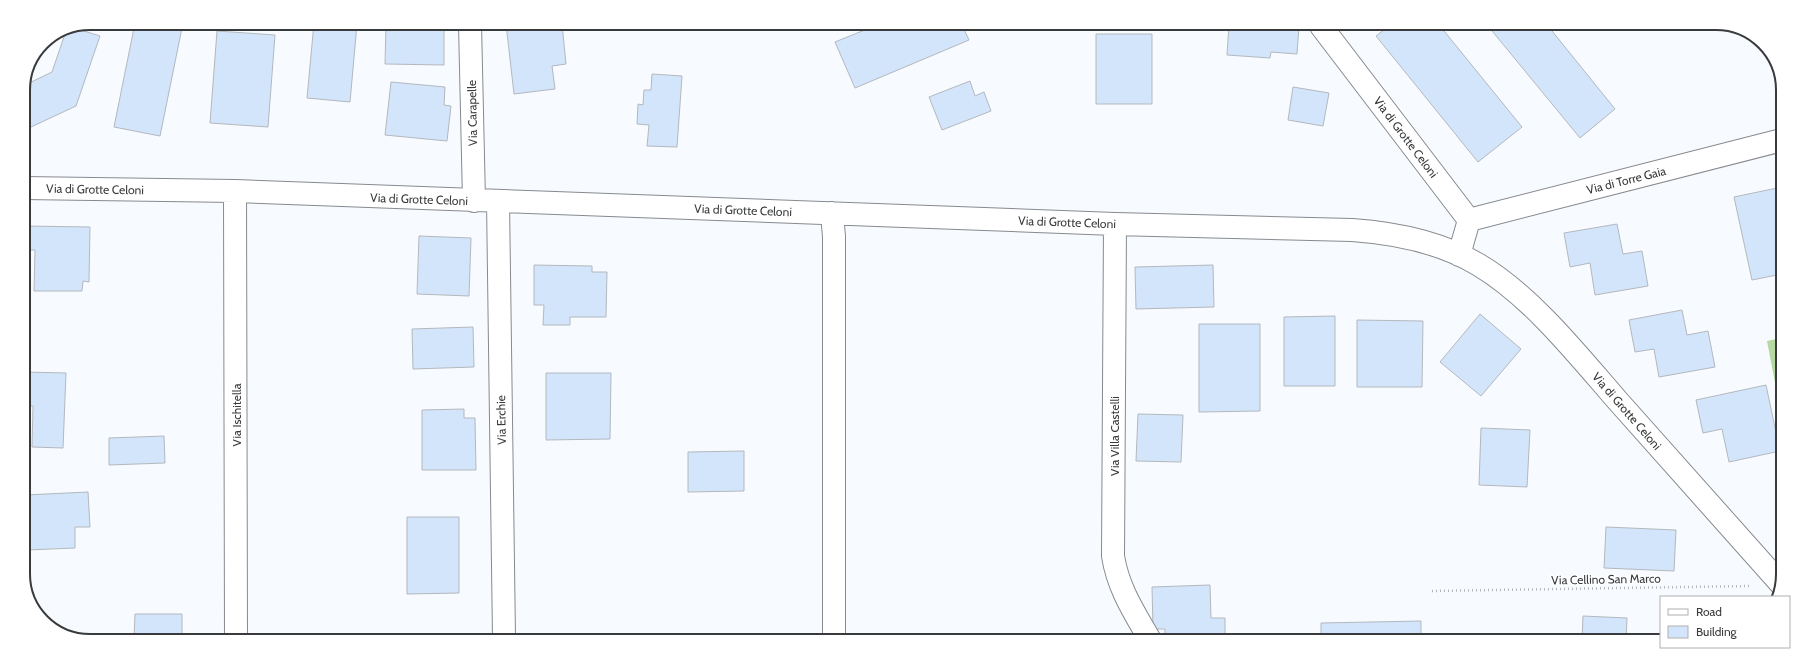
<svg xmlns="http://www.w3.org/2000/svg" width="1806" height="664" viewBox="0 0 1806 664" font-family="Cabin,sans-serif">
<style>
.green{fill:#b5d9a1}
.building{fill:#d3e5fa;stroke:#b4b8be}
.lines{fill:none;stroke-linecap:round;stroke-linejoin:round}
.minor-casing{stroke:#868a8f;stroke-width:24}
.path{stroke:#b2b5b9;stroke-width:2.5;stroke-dasharray:1 3;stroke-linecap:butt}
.minor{stroke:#fff;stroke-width:22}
.labels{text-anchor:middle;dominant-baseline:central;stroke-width:3;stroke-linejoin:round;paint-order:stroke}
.street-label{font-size:12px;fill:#383a3c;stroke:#fff}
.rim{fill:none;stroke:#383a3c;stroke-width:2}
</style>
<rect width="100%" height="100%" fill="#f7faff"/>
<path class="green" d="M1781,338v76l-14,-73z"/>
<path class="building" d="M135,23h48l-23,113 -46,-9z
M314,23l43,1 -7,78 -43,-4z
M386,24h58v41l-59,-1z
M506,24h56l4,40 -14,2 3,23 -41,5z
M877,25h85l7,15 -114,48 -20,-46z
M1229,25l70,1 -2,28 -26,-2 -1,6 -43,-3z
M1389,26h51l82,101 -44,35 -102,-126z
M1488,26h60l67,83 -35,29z
M1648,26h17l-16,4z
M71,27l29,9 -24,70 -45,21 -8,-19v-22l29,-14 15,-44z
M217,31l58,4 -7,92 -58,-4z
M1096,34h56v70h-56z
M652,74l30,2 -5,71 -30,-1 2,-21 -12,-1 1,-20 5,1 1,-15h7z
M970,81l5,15 9,-4 7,19 -49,19 -13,-33z
M391,82l54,5 -1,18 7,1 -4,35 -62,-6z
M1293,87l36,6 -6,33 -35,-6z
M1782,187v87l-30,6 -18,-83z
M1617,224l6,30 19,-3 6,35 -53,9 -5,-32 -20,4 -6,-34z
M26,226l64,1 -1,55 -6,-1 -1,10h-48l1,-41h-10z
M419,236l52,2 -2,58 -52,-2z
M534,265l58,1v6h15l-1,45h-36v8h-27l1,-20h-10z
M1213,265l1,42 -78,2 -1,-42z
M1682,310l5,25 21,-4 7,36 -56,10 -5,-28 -19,3 -6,-32z
M1480,314l41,35 -40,47 -41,-34z
M1335,316v70h-51v-69z
M1357,320l66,1 -1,66h-65z
M1199,324h61v87l-61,1z
M473,327l1,40 -61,2 -1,-40z
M23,372l43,1 -3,75 -31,-1 1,-41h-10z
M546,373h65l-1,66 -64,1z
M1766,385l14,66 -51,11 -7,-33 -19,4 -7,-33z
M464,409v9h11l1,52h-54v-60z
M1138,414l45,1 -2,47 -45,-1z
M1481,428l49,2 -3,57 -48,-2z
M164,436l1,27 -56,2v-27z
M744,451v40l-56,1v-40z
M88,492l2,35h-15v21l-48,2 -2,-55z
M407,517h52v76l-52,1z
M1606,527l70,3 -2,41 -70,-3z
M1210,585l1,33h14v22h-60v-11h-12l-1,-42z
M135,614h47v24h-48z
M1583,616l44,2 -1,23h-44z
M1421,621v19h-100v-17z
M544,634h58v5h-58z
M449,635v3h-56v-2z"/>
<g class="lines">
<g class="minor-casing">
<path id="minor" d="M470,24l4,177
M1321,26l148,194 -10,35
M23,188l212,3 880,33 237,6c43,3 89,12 127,35 52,31 98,89 138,135 54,61 108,122 163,183
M235,191l1,447
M498,201l6,437
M832,213l2,24v402
M1469,220l313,-80
M1115,224l-2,332c5,32 21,56 37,84"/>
</g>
<path class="path" d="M1432,591l317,-5"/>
<use href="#minor" class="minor"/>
</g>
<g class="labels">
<g class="street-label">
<text transform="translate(472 113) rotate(-91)">Via Carapelle</text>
<text transform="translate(1406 137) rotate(53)">Via di Grotte Celoni</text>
<text transform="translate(1626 180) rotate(-14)">Via di Torre Gaia</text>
<text transform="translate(95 189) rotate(1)">Via di Grotte Celoni</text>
<text transform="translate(419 199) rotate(2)">Via di Grotte Celoni</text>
<text transform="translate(743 210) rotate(2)">Via di Grotte Celoni</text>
<text transform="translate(1067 222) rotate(2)">Via di Grotte Celoni</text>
<text transform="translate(1627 411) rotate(49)">Via di Grotte Celoni</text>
<text transform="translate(236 415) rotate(-90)">Via Ischitella</text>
<text transform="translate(501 420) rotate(-91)">Via Erchie</text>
<text transform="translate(1114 436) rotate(-90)">Via Villa Castelli</text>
<text transform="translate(1606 579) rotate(-1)">Via Cellino San Marco</text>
</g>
</g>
<path d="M0 0H1806V664H0ZM90 30H1716A60 60 0 0 1 1776 90V574A60 60 0 0 1 1716 634H90A60 60 0 0 1 30 574V90A60 60 0 0 1 90 30Z" fill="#fff" fill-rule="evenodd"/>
<path class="rim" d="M90 30H1716A60 60 0 0 1 1776 90V574A60 60 0 0 1 1716 634H90A60 60 0 0 1 30 574V90A60 60 0 0 1 90 30Z"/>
<rect x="1660" y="596" width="130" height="52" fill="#ffffff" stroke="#afb0b1"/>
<rect x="1668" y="609" width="20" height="6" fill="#ffffff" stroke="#afb0b1"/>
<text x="1696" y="616" font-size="12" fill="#383a3c">Road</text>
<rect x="1668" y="626" width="20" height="12" fill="#d3e5fa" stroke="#afb0b1"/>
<text x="1696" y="636" font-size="12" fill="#383a3c">Building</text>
</svg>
